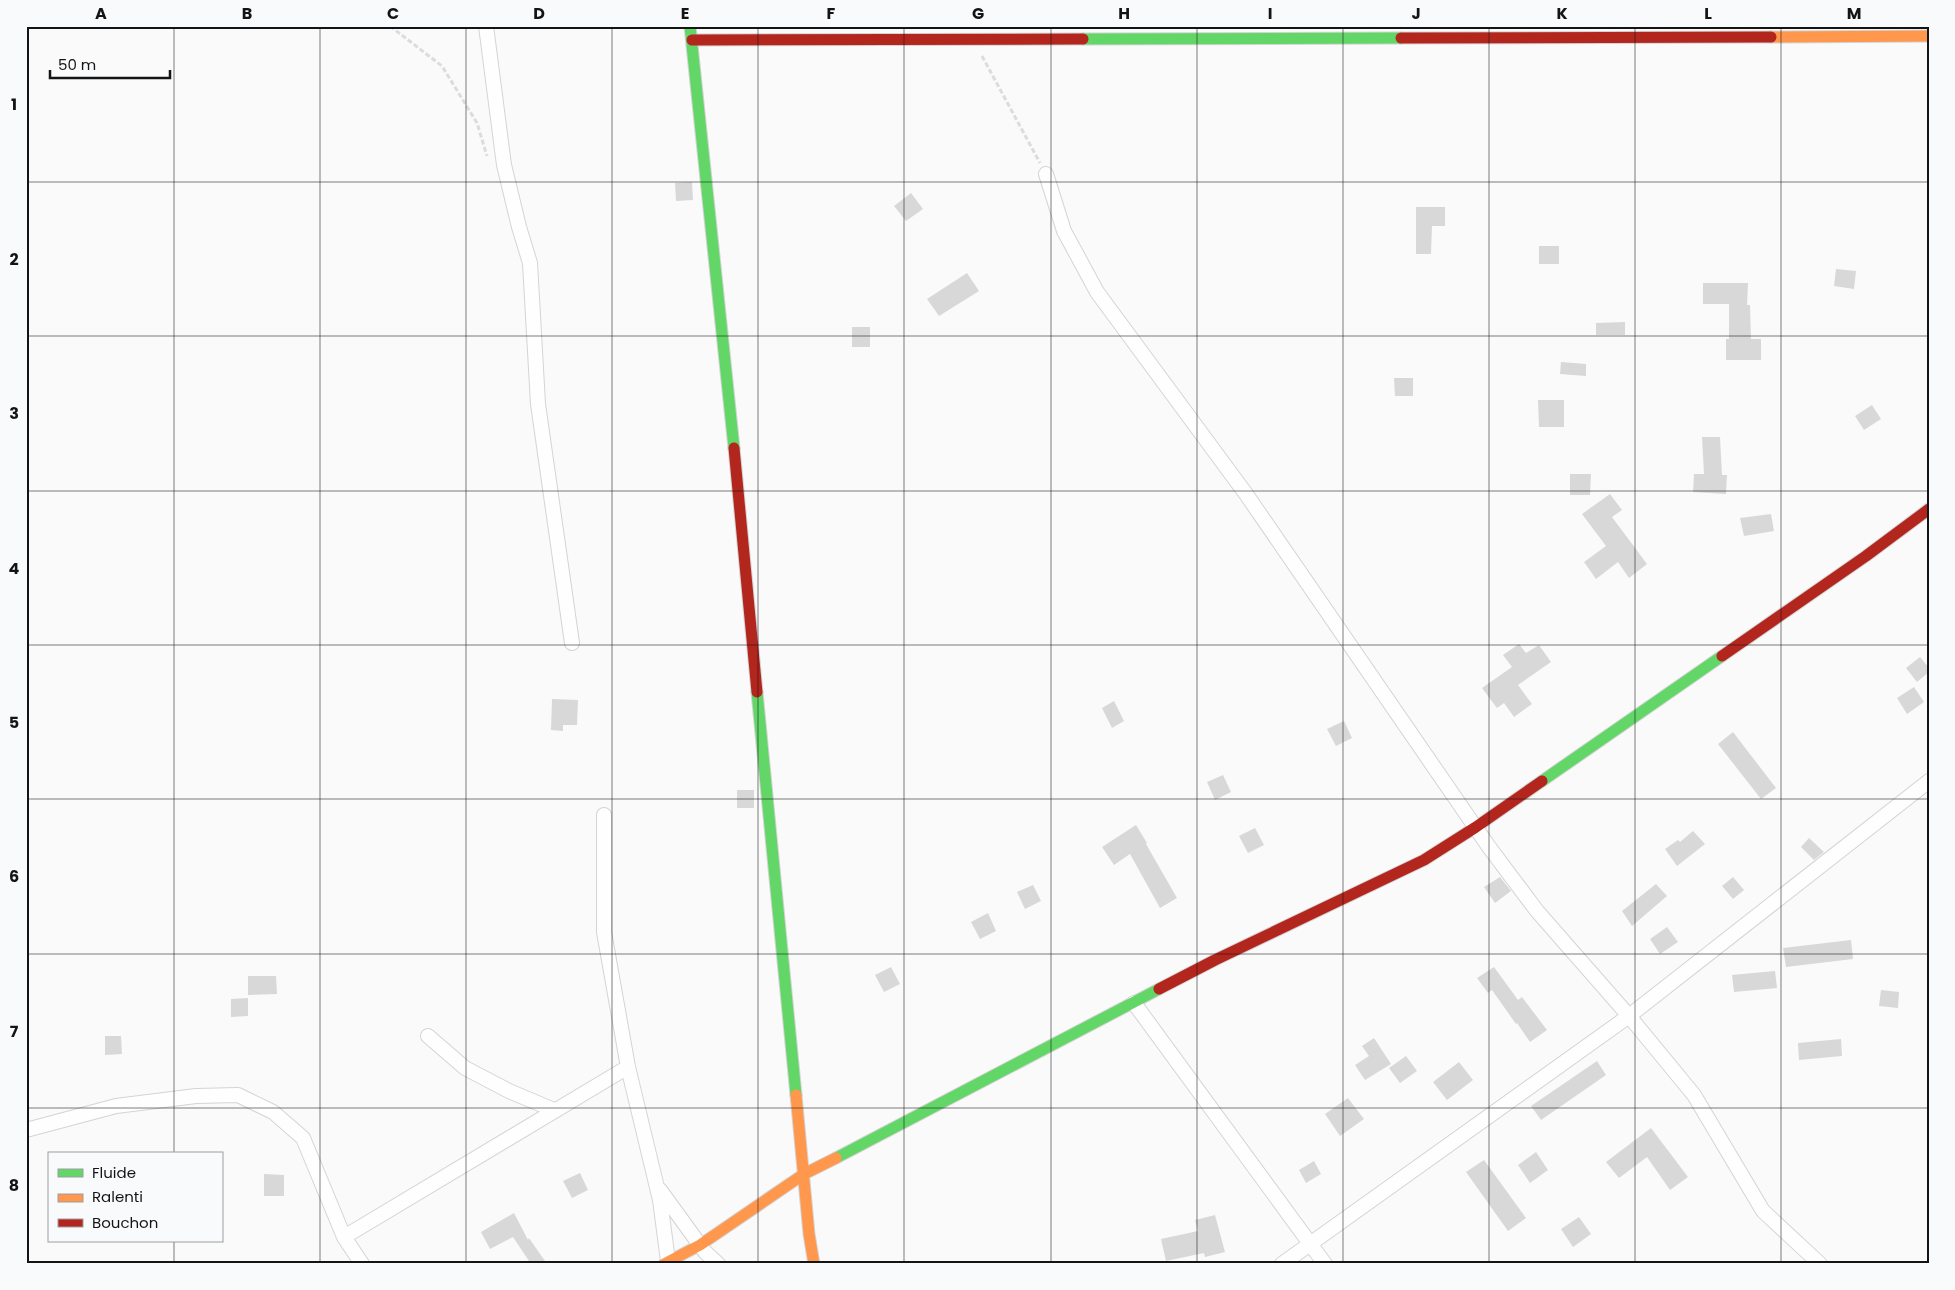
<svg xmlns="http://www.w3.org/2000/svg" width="1955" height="1290" viewBox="0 0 1955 1290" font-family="Poppins,sans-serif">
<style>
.building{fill:#d8d8d8}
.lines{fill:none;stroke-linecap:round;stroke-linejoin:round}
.street-casing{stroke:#d4d4d4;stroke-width:16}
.fast-casing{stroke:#d4d4d4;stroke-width:13}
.slow-casing{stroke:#d4d4d4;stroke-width:13}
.jam-casing{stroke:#d4d4d4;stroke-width:13}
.path{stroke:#dcdcdc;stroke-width:3;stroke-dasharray:5 2.5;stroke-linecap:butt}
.street{stroke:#fefefe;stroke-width:14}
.fast{stroke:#63d668;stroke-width:11}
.slow{stroke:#ff974d;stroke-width:11}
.jam{stroke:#b3261e;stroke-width:11}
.grid{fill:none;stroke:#141415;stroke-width:1;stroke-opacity:0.55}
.neatline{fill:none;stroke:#141415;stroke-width:2}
.grid-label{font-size:16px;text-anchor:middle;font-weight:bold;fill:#141415}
</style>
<rect width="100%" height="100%" fill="#fafafa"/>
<path class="building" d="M692,182l1,18 -17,1 -1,-18z
M911,193l12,16 -17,12 -12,-15z
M1416,207h29v19h-13l-1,28h-15z
M1539,246h20v18h-20z
M1836,269l20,2 -2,18 -20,-3z
M967,273l12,18 -40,25 -12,-17z
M1703,283h45l-1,22h3l1,34h10v21h-35v-21h3v-35h-26z
M1625,322v13h-29v-12z
M852,327h18v20h-18z
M1561,362l25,2v12l-26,-2z
M1394,378h19v18h-18z
M1538,400h26v27h-25z
M1872,405l9,14 -17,11 -9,-14z
M1702,437h18l2,38h5l-1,19 -33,-2 1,-18h10z
M1570,474h21l-1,21h-20z
M1610,494l12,16 -10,7 35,47 -18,14 -11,-16 -22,17 -12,-17 22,-16 -24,-32z
M1771,514l3,17 -30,5 -4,-18z
M1519,644l7,9 13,-8 12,17 -33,23 14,19 -18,13 -10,-14 -7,5 -15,-20 30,-21 -9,-12z
M1920,657l9,11v4l-12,10 -11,-14z
M1914,687l10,15 -17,12 -10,-16z
M552,699l26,1 -1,25h-14v6l-12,-1z
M1114,701l10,20 -12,7 -10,-20z
M1344,721l8,17 -16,8 -9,-17z
M1733,732l43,56 -15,11 -43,-55z
M1223,775l8,17 -16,8 -8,-18z
M737,790h17v18h-17z
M1136,825l11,18 -1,1 31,54 -17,10 -30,-54 -16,11 -12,-18z
M1255,828l9,17 -16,8 -9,-17z
M1693,831l12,13 -28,22 -12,-17 13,-9 2,2z
M1809,838l15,14 -10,8 -13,-13z
M1500,877l11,14 -16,12 -11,-16z
M1733,877l11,13 -11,9 -11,-13z
M1656,884l11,12 -35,30 -10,-15z
M1033,885l8,16 -16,8 -8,-17z
M988,913l8,18 -16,8 -9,-17z
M1667,927l11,15 -18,12 -10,-15z
M1851,940l2,19 -67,8 -3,-19z
M891,967l9,17 -16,8 -9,-17z
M1494,967l24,33 4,-3 25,33 -17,12 -13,-19 -1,1 -24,-34 -4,3 -11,-15z
M1775,971l2,17 -43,4 -2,-17z
M248,976h28l1,18 -29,1z
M1881,990l18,2 -1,16 -19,-2z
M248,998v18l-17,1v-18z
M105,1036h16l1,18 -17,1z
M1374,1038l17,26 -26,16 -10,-15 14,-9 -7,-10z
M1841,1039l1,17 -43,4 -1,-17z
M1406,1056l11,15 -17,12 -11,-15z
M1597,1061l9,14 -65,45 -10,-14z
M1459,1062l14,18 -26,20 -14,-18z
M1348,1098l16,21 -24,17 -15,-22z
M1651,1128l37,49 -18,13 -23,-33 -28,21 -13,-16z
M1536,1152l12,18 -18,13 -12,-18z
M1484,1160l42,58 -18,13 -42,-59z
M1314,1161l7,13 -15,9 -7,-13z
M580,1173l8,17 -16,8 -9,-17z
M264,1174l20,1v21h-20z
M514,1213l14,27 1,-2 18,26h-16l-18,-27 -23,12 -9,-17z
M1215,1215l10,37 -20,5 -1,-4 -38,8 -5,-22 37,-8 -3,-11z
M1579,1217l12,17 -18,13 -12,-18z"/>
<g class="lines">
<g class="street-casing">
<path id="street" d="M486,26l18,139 15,62 11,36 8,141 34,239
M1046,174l18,57 33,61 149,202 243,353 48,64 92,105 65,79 69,116 57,53
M604,815v117l24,135 32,133 8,61
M1134,1003l191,261
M428,1036l37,32 44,23 45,19
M26,1130l90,-24 80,-10 42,-1 35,17 30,26 41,99
M660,1190l45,62 13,12
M362,1264l-18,-27 284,-170
M1282,1264l347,-248 300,-235"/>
</g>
<g class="fast-casing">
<path id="fast" d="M690,26l44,422
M1083,39l318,-1
M757,692l39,403
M1542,781l180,-125
M836,1158l323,-169"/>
</g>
<g class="slow-casing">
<path id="slow" d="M1771,37l158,-1
M796,1095l13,139 5,30
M664,1264l36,-19 104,-71 32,-16"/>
</g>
<g class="jam-casing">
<path id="jam" d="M1401,38l370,-1
M692,40l391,-1
M734,448l23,244
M1722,656l144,-100 63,-47
M1159,989l56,-29 209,-100 52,-33 66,-46"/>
</g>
<path class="path" d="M390,26l52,40 35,57 10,33
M982,56l58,107"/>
<use href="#street" class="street"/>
<use href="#fast" class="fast"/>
<use href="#slow" class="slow"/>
<use href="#jam" class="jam"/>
</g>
<path class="grid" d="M174,26v1128M320,26v1238M466,26v1238M612,26v1238M758,26v1238M904,26v1238M1051,26v1238M1197,26v1238M1343,26v1238M1489,26v1238M1635,26v1238M1781,26v1238M26,182h1903M26,336h1903M26,491h1903M26,645h1903M26,799h1903M26,954h1903M26,1108h1903M174,1241v23"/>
<rect width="1955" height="1290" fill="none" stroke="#f9fafb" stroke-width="55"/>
<rect x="48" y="1152" width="175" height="90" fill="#f9fafb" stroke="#9d9e9f"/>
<rect x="58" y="1169" width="25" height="8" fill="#63d668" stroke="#9d9e9f"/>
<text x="92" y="1178" font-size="15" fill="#141415">Fluide</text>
<rect x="58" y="1194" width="25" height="8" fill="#ff974d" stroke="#9d9e9f"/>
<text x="92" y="1202" font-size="15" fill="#141415">Ralenti</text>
<rect x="58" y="1219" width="25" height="8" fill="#b3261e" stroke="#9d9e9f"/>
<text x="92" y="1228" font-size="15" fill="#141415">Bouchon</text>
<path d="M50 70v8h120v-8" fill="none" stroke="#141415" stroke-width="2.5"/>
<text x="58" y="70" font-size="15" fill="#141415" stroke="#f9fafb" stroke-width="4" paint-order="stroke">50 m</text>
<rect x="28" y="28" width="1900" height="1234" class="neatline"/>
<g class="grid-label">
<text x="101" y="19">A</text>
<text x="247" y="19">B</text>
<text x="393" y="19">C</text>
<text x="539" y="19">D</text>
<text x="685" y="19">E</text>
<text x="831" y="19">F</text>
<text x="978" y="19">G</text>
<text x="1124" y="19">H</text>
<text x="1270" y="19">I</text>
<text x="1416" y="19">J</text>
<text x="1562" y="19">K</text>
<text x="1708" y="19">L</text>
<text x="1854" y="19">M</text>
<text x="14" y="110">1</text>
<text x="14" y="265">2</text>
<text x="14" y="419">3</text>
<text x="14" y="574">4</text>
<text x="14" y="728">5</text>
<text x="14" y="882">6</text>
<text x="14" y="1037">7</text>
<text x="14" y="1191">8</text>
</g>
</svg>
